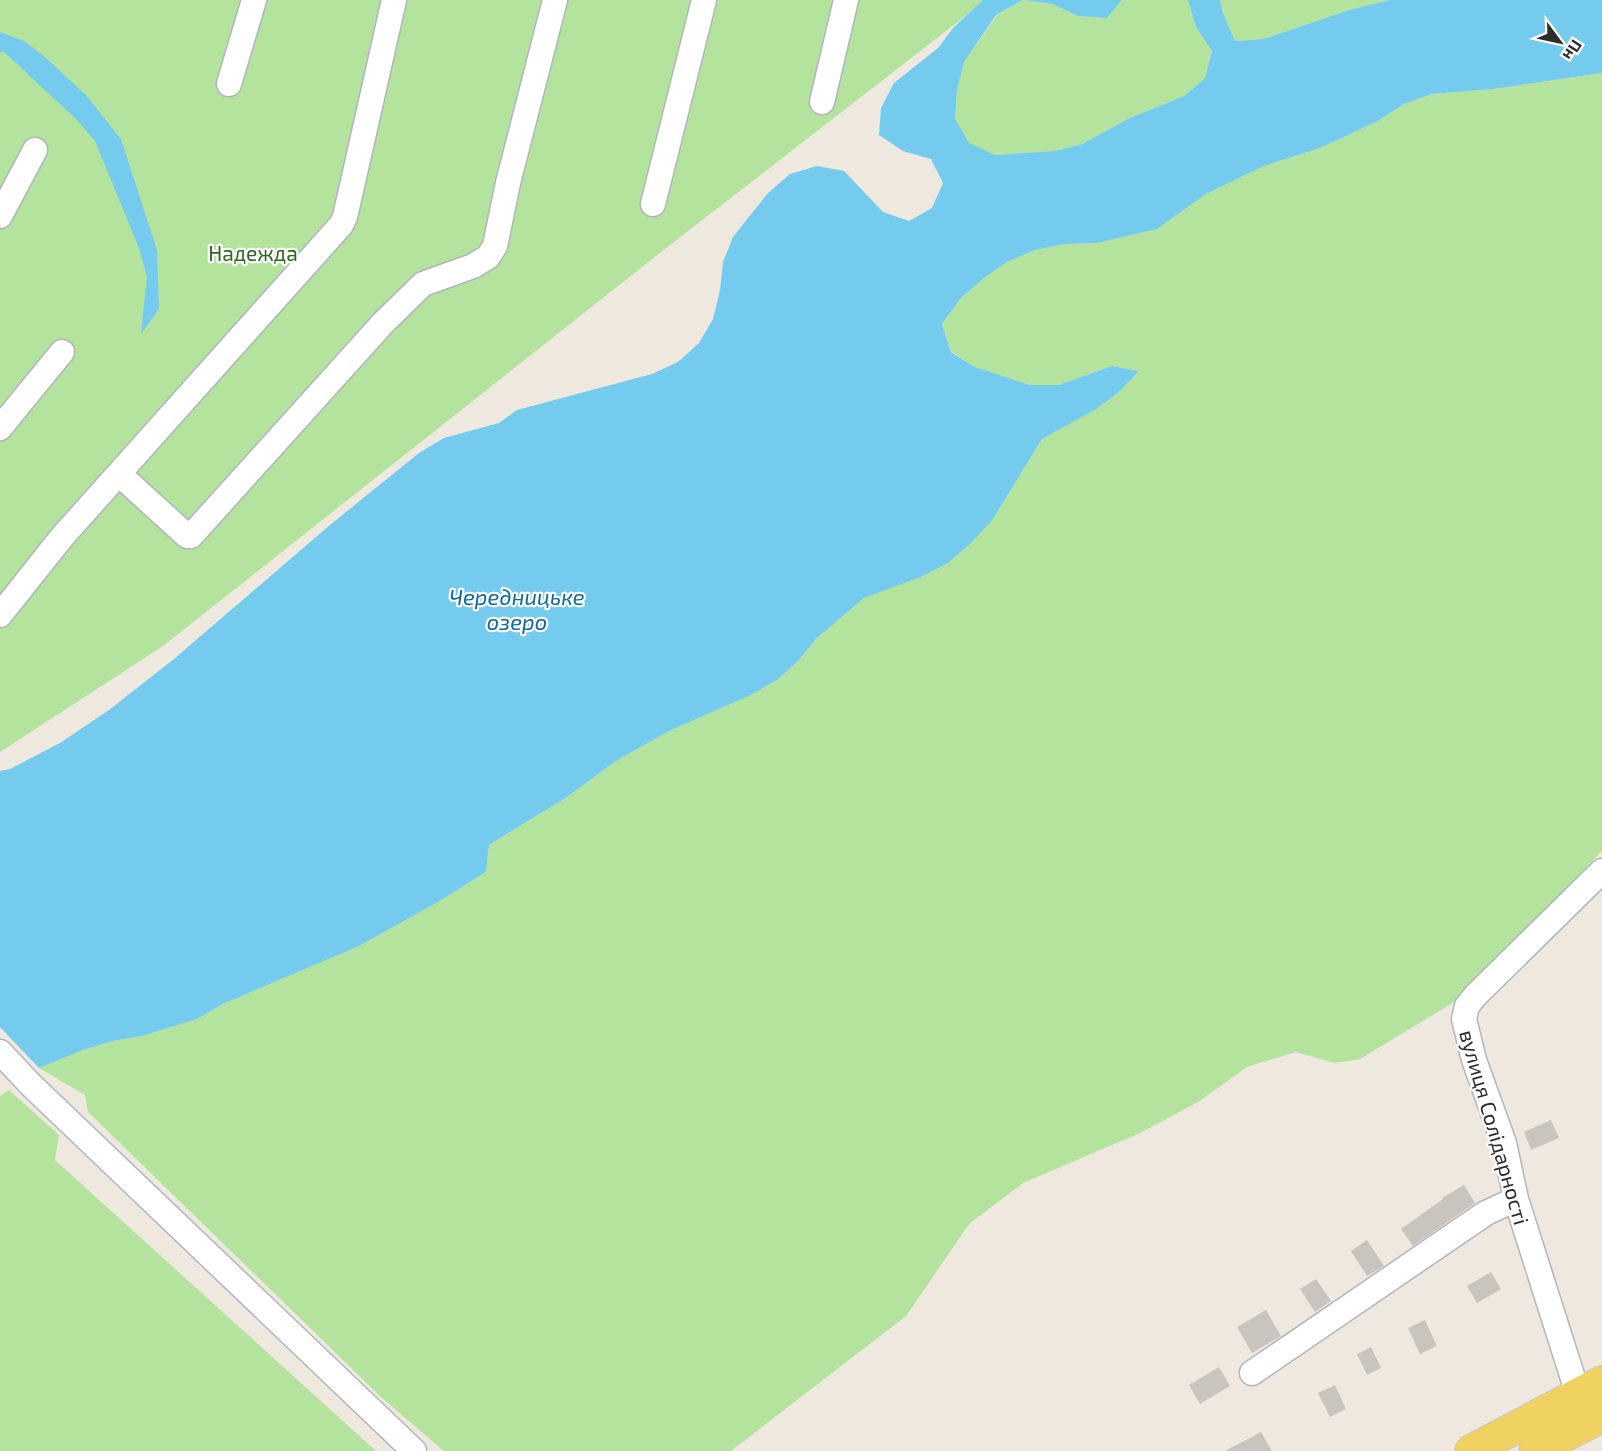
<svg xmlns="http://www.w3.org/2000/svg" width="1602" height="1451" viewBox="0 0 1602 1451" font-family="'Exo 2',sans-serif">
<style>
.green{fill:#b3e39c}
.water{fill:#74cbee}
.building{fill:#c9c5be}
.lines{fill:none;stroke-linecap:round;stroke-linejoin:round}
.minor-casing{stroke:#b2b5bf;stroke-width:27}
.major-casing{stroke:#c8c8c8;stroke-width:34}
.minor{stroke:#fff;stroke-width:24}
.major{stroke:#f0d262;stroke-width:32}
.labels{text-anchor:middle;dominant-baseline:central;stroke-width:4.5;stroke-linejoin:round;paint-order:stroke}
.park-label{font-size:21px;fill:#2a6a1c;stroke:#fff}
.street-label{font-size:21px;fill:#2c2c2c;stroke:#fff}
.water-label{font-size:22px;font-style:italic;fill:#0f6a9e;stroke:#fff}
</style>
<rect width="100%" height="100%" fill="#eee8df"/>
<path class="green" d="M0,0h986l-325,252 -498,394 -163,106z
M1023,0l29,4 26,12 29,2 15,-18h66l8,27 16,24 -7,27 -21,18 -54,22 -48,26 -27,7 -60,4 -26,-11 -14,-25 2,-28 7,-29 33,-47z
M1220,0h170l-41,10 -86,29 -28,2 -12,-28z
M1602,73v778l-143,148 -99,60 -25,4 -39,-11 -49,15 -49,35 -58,31 -117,50 -54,41 -63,92 -175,135h-287l-62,-53 -294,-286 -3,-17 -46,-27 44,-18 30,-9 29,-5 55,-17 26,-15 136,-58 79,-44 48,-30 3,-27 78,-48 49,-36 53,-30 82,-36 26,-15 21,-19 19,-23 47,-40 57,-21 27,-14 23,-20 22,-24 49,-80 53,-29 24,-18 20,-21 -27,-5 -53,19h-29l-55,-18 -24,-16 -9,-27 19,-26 23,-20 23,-16 28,-12 30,-6 32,-1 60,-14 49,-35 58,-28 56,-18 58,-27 26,-17 28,-10 61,-5z
M9,1090l50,45 -4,25 321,291h-376v-355z"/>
<path class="water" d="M983,0h40l-27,15 -32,47 -7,29 -2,28 14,24 26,12 60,-4 27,-7 48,-26 54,-22 21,-18 7,-27 -16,-24 -8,-27h32l3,13 12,28 28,-2 86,-29 41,-10h212v73l-109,16 -61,5 -28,10 -26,17 -58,27 -56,18 -58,28 -49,35 -60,14 -32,1 -30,6 -28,12 -23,16 -23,20 -19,26 9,28 24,15 55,18h29l53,-19 27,5 -20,21 -24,18 -53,29 -49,80 -22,24 -23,20 -27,14 -57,21 -47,40 -19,23 -21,19 -26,15 -82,36 -53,30 -49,36 -78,48 -3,27 -48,30 -79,44 -136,58 -26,15 -55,17 -29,5 -30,9 -44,18 -39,-41v-256l10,-2 50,-26 49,-33 65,-51 156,-134 89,-72 25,-15 55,-15 18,-13 135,-36 26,-12 21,-19 14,-24 7,-29 3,-28 10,-25 35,-44 22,-19 27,-8 27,5 39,41 26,9 23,-13 11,-25 -12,-24 -28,-8 -24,-16 2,-27 13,-25 44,-35 16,-21z
M1024,0h98l-15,18 -29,-2 -26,-12z
M0,32l24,9 21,16 41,38 35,44 36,111 2,59 -18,25 6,-58 -8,-28 -44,-107 -18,-21 -74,-69 -3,2z"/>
<path class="building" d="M1551,1120l8,18 -28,12 -7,-18z
M1464,1185l11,18 -62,43 -12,-17 42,-30 -1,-1z
M1367,1240l17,26 -17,10 -16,-25z
M1491,1272l10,17 -24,14 -10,-17z
M1316,1279l15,22 -16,11 -15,-23z
M1266,1310l15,26 -29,17 -15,-26z
M1425,1320l12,26 -17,8 -12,-26z
M1371,1347l10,21 -14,7 -10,-21z
M1219,1367l11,19 -30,18 -11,-19z
M1335,1385l11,24 -16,8 -12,-24z
M1261,1432l11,19h-47z"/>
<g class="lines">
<g class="minor-casing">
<path id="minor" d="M229,84l25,-84
M822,102l24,-102
M653,204l51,-204
M0,216l35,-66
M0,428l62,-76
M119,474l68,62h4l192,-213 40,-39 50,-18 15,-9 7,-11 13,-63 47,-183
M0,615l62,-78 279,-312 4,-8 49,-217
M0,1052l31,33 383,366
M1252,1373l234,-160 30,-14
M1578,1394l-62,-195 -12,-56 -30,-83 -10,-41 3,-13 9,-11 126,-124"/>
</g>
<g class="major-casing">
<path id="major" d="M1471,1451l131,-69
M1535,1451l67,-35"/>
</g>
<use href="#minor" class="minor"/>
<use href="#major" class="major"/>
</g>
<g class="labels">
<g class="park-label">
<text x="253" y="252">Надежда</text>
</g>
<g class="street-label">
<text transform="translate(1495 1127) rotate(74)">вулиця Солідарності</text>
</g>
<g class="water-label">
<text x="517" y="596">Чередницьке<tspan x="517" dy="25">озеро</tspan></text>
</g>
</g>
<g transform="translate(1560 42) rotate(123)" stroke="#ffffff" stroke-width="4.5" paint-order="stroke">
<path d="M0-4.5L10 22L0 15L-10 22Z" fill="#2c2c2c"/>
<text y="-9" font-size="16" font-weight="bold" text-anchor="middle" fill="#2c2c2c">Пн</text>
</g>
</svg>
